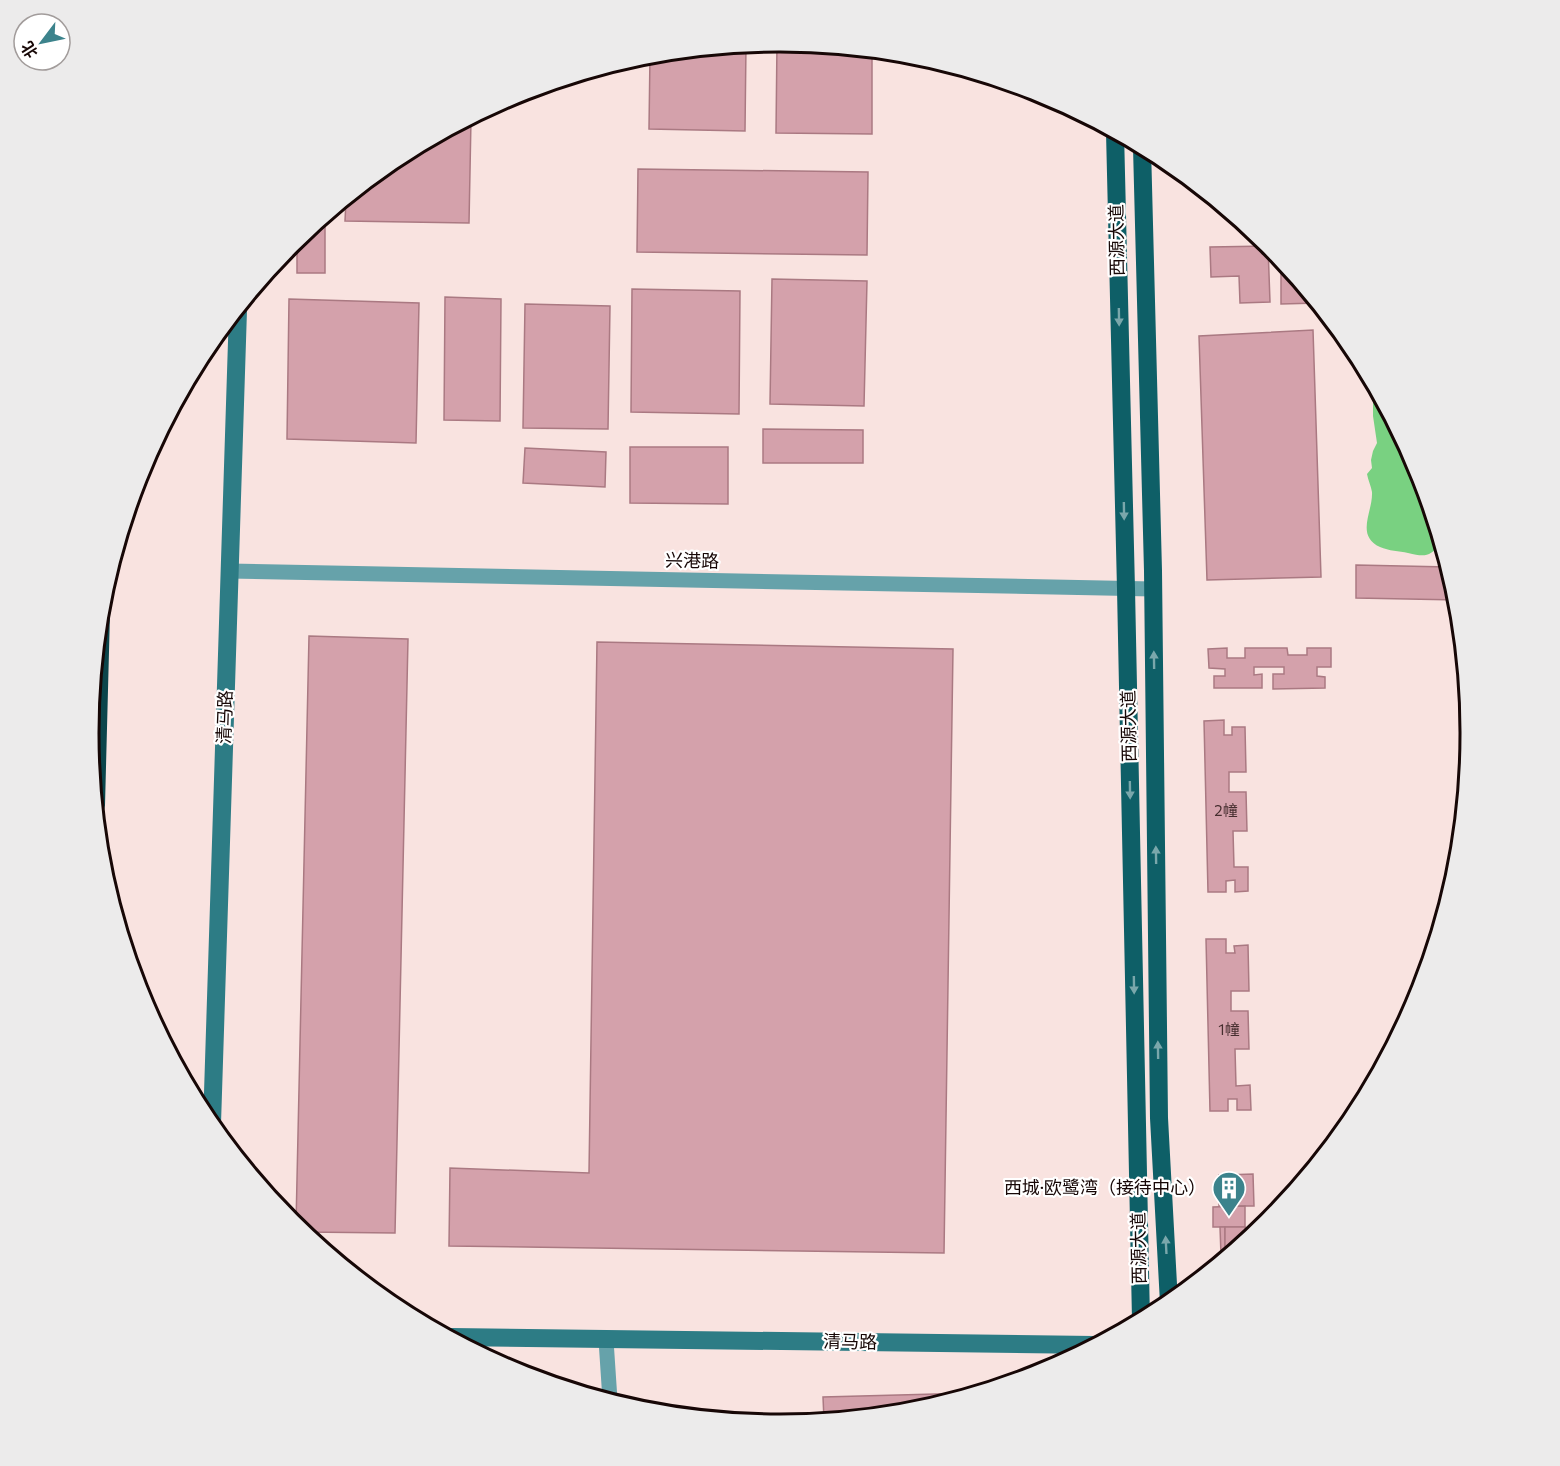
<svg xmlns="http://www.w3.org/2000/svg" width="1560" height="1466" viewBox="0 0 1560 1466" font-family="Commissioner,'Noto Sans SC',sans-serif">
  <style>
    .water { fill: #79d181 }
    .building { fill: #d4a1ab; stroke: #aa7982; stroke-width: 1.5 }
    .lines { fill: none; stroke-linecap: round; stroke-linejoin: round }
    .street { stroke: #66a2aa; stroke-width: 15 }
    .secondary { stroke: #2d7c85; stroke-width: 18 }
    .primary { stroke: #0e5f67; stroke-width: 18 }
    .highway { stroke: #0b454b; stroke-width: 18 }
    .oneway { fill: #7aa7ab }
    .labels { text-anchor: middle; stroke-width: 4.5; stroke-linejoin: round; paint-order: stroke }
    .number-label { font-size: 15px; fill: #462e2f }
    .street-label { font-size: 18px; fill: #170706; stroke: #fff }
    .poi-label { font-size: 18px; fill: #170706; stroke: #fff; text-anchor: end }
    .rim { fill: none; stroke: #170706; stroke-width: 3 }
  </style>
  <rect width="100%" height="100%" fill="#f9e3e0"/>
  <path class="water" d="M1373,384L1419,469L1441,544C1429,557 1425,557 1408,553C1399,551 1389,551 1380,547C1355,535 1373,512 1372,492C1371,486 1368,480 1367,474L1372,468L1371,460L1373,451L1377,443L1373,416Z"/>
  <g class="building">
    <path d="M777,42L872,51V134L776,133Z"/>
    <path d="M746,45L745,131L649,129L650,55Z"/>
    <path d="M471,119L469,223L345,221L346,200L396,158Z"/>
    <path d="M638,169L868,172L867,255L637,252Z"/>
    <path d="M325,216V273H297V240Z"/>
    <path d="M1268,246L1270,302L1240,303L1239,276L1211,277L1210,247Z"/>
    <path d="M1281,259L1317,303L1281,304Z"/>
    <path d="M772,279L867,281L864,406L770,404Z"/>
    <path d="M632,289L740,291L739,414L631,412Z"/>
    <path d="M445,297L501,299L500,421L444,420Z"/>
    <path d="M289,299L419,303L416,443L287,439Z"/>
    <path d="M525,304L610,306L608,429L523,428Z"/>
    <path d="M1313,330L1321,577L1207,580L1199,336Z"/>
    <path d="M763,429L863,430V463H763Z"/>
    <path d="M630,447H728V504L630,503Z"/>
    <path d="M525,448L606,452L605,487L523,483Z"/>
    <path d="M1356,565L1448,567L1458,600L1356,598Z"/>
    <path d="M309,636L408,639L395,1233L304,1232L296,1225Z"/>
    <path d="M597,642L953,649L944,1253L449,1246L450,1168L589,1173Z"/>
    <path d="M1227,648V658H1245V648H1287L1288,655H1307V648H1331V667H1317V676L1325,677V688L1273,689V674H1284V667H1254V675L1262,674V688H1214V676H1225V669L1209,668L1208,649Z"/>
    <path d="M1224,720V735H1232V727H1245L1246,772H1229V792H1246L1247,831H1233L1234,867H1248V891L1235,892V880L1226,881V892H1208L1204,721Z"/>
    <path d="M1206,939H1226V953H1235L1234,946L1248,945L1249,991H1231V1011H1248L1249,1049H1235L1236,1086L1250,1085L1251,1110H1237V1099H1228V1111H1210Z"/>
    <path d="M1253,1174L1254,1206H1226L1225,1175Z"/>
    <path d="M1219,1175H1225L1226,1206H1219Z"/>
    <path d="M1245,1206V1227H1213V1207Z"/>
    <path d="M1220,1227H1225V1255H1221Z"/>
    <path d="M1225,1227H1245L1246,1240L1221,1261V1255H1225Z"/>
    <path d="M974,1393L914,1411L824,1420L823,1397Z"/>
  </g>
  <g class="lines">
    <g class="street">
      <path d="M229,571L1153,589"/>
      <path d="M606,1340L610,1400"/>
    </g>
    <g class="secondary">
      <path d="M212,1124L238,310"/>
      <path d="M451,1337L1094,1345"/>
    </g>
    <g class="primary">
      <path d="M1115,132L1126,589L1141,1320"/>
      <path d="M1142,147L1153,571L1159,1118L1169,1303"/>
    </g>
    <path class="highway" d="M96,805L101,613"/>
  </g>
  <defs><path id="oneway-solid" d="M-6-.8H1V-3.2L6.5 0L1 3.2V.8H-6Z" transform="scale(1.5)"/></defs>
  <g class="oneway">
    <use href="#oneway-solid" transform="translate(1119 317) rotate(89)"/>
    <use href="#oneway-solid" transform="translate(1124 511) rotate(89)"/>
    <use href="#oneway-solid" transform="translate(1154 660) rotate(-91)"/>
    <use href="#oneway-solid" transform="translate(1130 790) rotate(89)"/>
    <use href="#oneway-solid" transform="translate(1156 855) rotate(-91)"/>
    <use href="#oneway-solid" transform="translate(1134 985) rotate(89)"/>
    <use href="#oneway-solid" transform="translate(1158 1050) rotate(-91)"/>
    <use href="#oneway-solid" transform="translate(1166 1245) rotate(-93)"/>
  </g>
  <defs>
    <symbol id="building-pin" viewBox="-11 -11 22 30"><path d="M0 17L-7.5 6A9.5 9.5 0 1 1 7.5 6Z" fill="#3c838c" stroke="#fff"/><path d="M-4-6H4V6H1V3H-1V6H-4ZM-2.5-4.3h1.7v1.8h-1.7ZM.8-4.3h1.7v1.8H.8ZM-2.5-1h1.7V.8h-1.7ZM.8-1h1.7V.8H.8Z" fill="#fff"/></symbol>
  </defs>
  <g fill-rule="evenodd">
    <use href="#building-pin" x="1210" y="1169" width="38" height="52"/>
  </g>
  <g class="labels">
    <g class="number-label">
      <text x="1226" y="816">2幢</text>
      <text x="1229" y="1035">1幢</text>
    </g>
    <g class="street-label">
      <text transform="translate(1117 240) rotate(-91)" y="6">西源大道</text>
      <text transform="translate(692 561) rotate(1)" y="6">兴港路</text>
      <text transform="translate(225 717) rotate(-88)" y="6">清马路</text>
      <text transform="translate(1129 726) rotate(-91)" y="6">西源大道</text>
      <text transform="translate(1139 1248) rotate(-91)" y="6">西源大道</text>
      <text transform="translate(850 1342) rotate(1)" y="6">清马路</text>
    </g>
    <g class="poi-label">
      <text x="1206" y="1194">西城·欧鹭湾（接待中心）</text>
    </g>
  </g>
  <path d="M0 0H1560V1466H0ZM779 52H780A680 680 0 0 1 1460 732V734A680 680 0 0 1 780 1414H779A680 680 0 0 1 99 734V732A680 680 0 0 1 779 52Z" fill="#ecebeb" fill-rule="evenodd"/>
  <path class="rim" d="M779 52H780A680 680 0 0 1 1460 732V734A680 680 0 0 1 780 1414H779A680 680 0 0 1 99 734V732A680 680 0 0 1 779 52Z"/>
  <g transform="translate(42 42) rotate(238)"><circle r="28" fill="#ffffff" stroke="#a29c9b" stroke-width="1.5"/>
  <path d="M0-4.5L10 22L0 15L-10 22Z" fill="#3c838c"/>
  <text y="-9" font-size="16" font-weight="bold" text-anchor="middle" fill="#170706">北</text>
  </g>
</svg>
